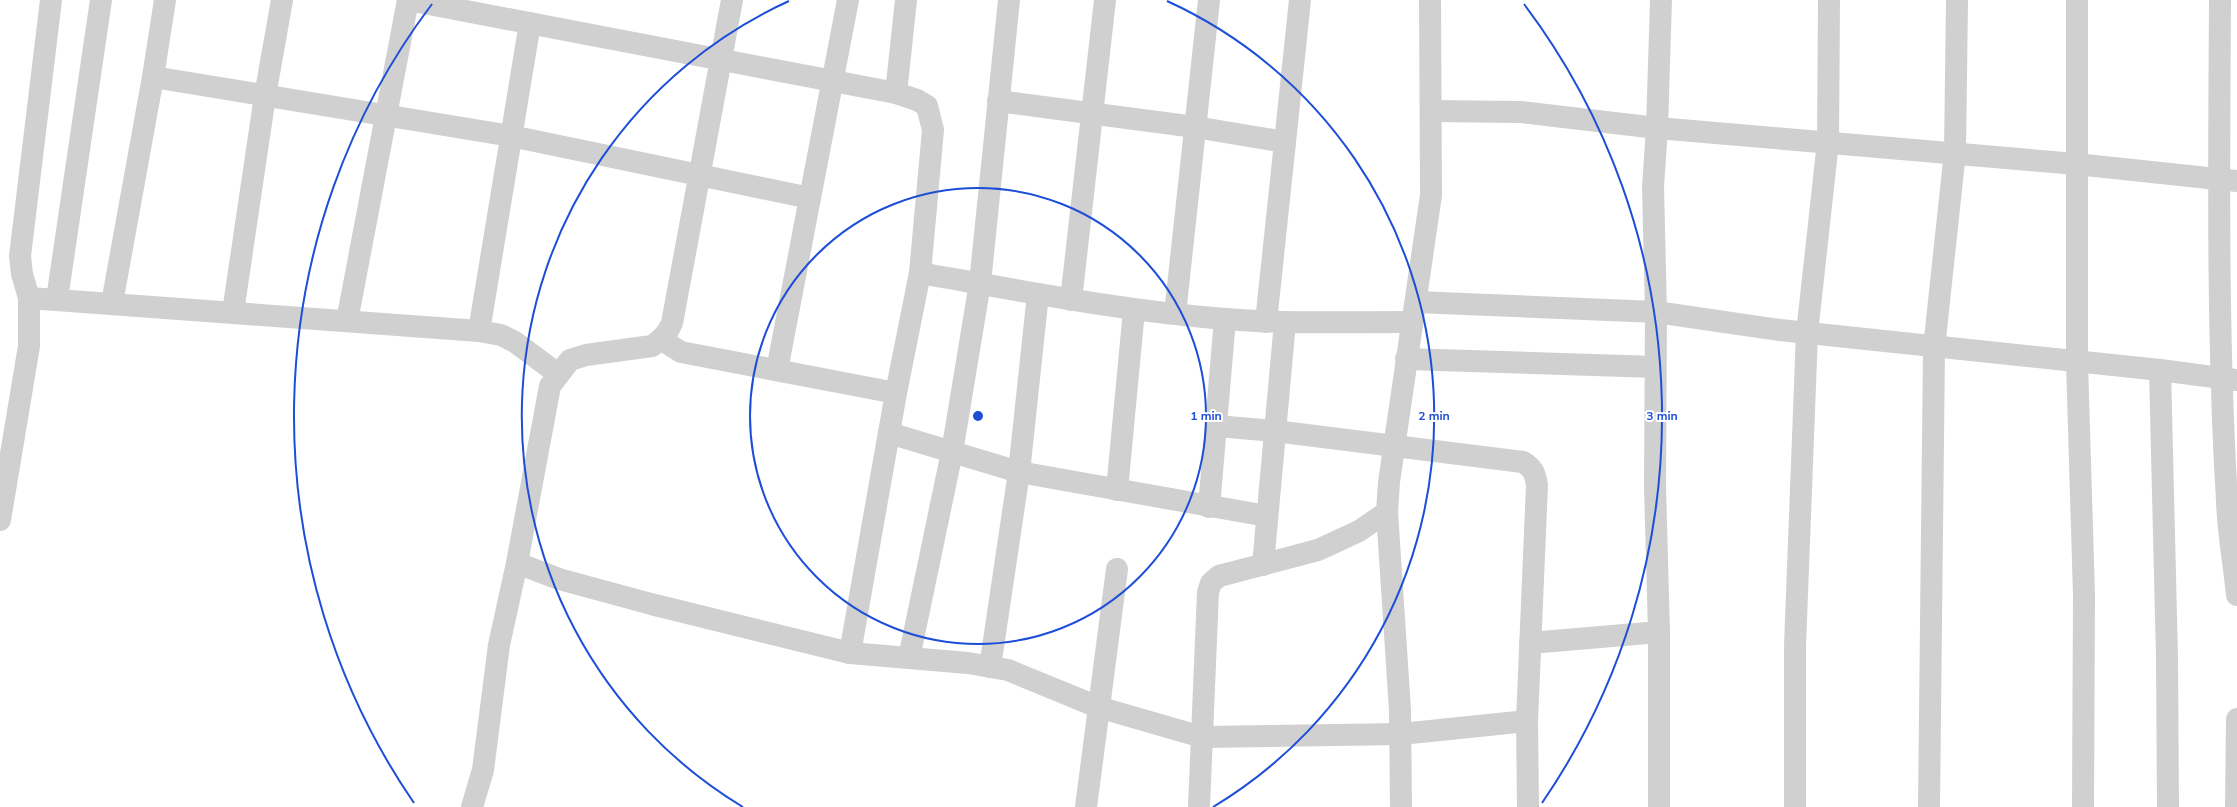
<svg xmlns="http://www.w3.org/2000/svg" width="2237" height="807" viewBox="0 0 2237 807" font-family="Mulish,sans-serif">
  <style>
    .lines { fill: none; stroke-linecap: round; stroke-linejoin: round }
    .minor { stroke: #d0d0d0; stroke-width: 22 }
    .ring { fill: none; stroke: #1d4ed8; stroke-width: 2 }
    .centre { fill: #1d4ed8; stroke: #fff; stroke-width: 2 }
    .ring-label { font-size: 12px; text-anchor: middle; font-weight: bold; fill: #1d4ed8; stroke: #fff; stroke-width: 4; stroke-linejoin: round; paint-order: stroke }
  </style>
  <rect width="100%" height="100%" fill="#fff"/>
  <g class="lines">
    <g class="minor">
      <path d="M408,0L896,93L917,100L927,106L933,130L920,273L896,393L850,653"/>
      <path d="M2077,0V362L2084,595L2083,807"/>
      <path d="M2220,0C2219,166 2217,335 2227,501C2228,532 2234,564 2237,595"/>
      <path d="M153,77L511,136L810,198"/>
      <path d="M896,93L906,0"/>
      <path d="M998,101L1195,127L1285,142"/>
      <path d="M1431,111L1521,112L1657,128L2076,164L2237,181"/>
      <path d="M920,273C1022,291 1123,311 1226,319C1287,324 1349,322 1411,322"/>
      <path d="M29,298L479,331L501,335L515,342L558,374"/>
      <path d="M57,299L101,0"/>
      <path d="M1071,300L1105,0"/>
      <path d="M1416,302L1656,312L1780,330L2160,370L2237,380"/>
      <path d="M112,303L153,77L165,0"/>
      <path d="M233,312L265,96L282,0"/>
      <path d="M1175,314L1209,0"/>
      <path d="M347,321L408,0"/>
      <path d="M1266,322L1300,0"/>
      <path d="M479,331L530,23"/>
      <path d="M662,340L681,352L896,393"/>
      <path d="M1406,359L1655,367"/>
      <path d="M777,370L848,0"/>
      <path d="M2160,370L2167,657L2168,807"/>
      <path d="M1216,426L1275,431L1523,462C1533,468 1535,473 1537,485L1527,721L1528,807"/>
      <path d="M889,433L1019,472L1267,516"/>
      <path d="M1117,490L1134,310"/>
      <path d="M1209,507L1225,319"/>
      <path d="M0,520L29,346V298L22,274L20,256L51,0"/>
      <path d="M517,563L559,579L651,604L850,653L968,663L1008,670L1098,707L1202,737L1401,734L1527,721"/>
      <path d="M1263,565L1285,322"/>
      <path d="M1530,643L1659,632"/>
      <path d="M909,658L952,452L980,283L1009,0"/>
      <path d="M990,667L1019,472L1038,294"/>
      <path d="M472,807L483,770L499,645L517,563L550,386L570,360L586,355L652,346C662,339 667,334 672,323L732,0"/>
      <path d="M1086,807L1117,569"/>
      <path d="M1199,807L1208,592L1211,583L1219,576L1318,550L1359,531L1387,512"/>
      <path d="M1401,807L1400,710L1387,512L1389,482L1431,195L1430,0"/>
      <path d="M1659,807V632L1655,487L1656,312L1653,187L1657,128L1661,0"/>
      <path d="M1795,807V646L1807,333L1828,142L1829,0"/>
      <path d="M1929,807L1934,348L1955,152L1957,0"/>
      <path d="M2236,807L2237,719"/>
    </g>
  </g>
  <g class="ring">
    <circle cx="978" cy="416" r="228"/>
    <path d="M743 807A456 456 0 0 1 789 1M1167 1A456 456 0 0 1 1213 807"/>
    <path d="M414 803A684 684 0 0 1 432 4M1524 4A684 684 0 0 1 1542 803"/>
  </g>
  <circle cx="978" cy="416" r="6" class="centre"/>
  <g class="ring-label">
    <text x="1206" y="420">1 min</text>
    <text x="1434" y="420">2 min</text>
    <text x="1662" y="420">3 min</text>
  </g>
</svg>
